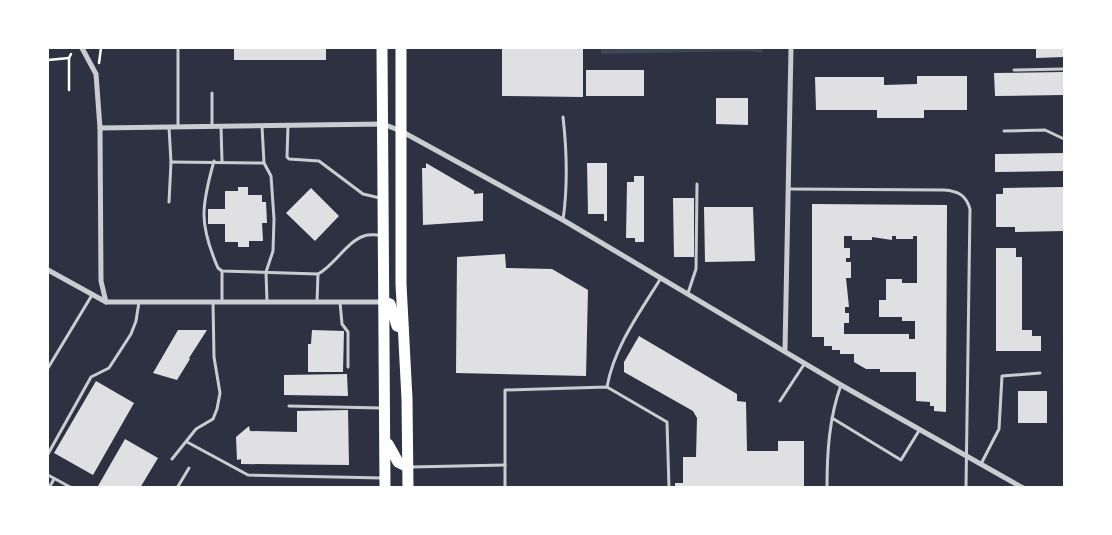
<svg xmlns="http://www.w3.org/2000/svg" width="1112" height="535" viewBox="0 0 1112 535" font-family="'Asap Condensed',sans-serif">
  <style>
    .green { fill: #3c4559 }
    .building { fill: #e0e0e3; fill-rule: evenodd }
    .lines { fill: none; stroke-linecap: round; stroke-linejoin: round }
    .path { stroke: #fff; stroke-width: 2.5 }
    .service { stroke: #caccd0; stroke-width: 3 }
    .minor { stroke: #caccd0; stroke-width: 5 }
    .primary { stroke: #fff; stroke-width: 11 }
  </style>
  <rect width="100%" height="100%" fill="#2d3142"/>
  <path class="green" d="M601,48H762V53L749,51L601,54Z"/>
  <g class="building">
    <rect x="234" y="48" width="92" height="12"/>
    <path d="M502,48H583V97L502,96Z"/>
    <path d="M1036,48H1064V57L1036,58Z"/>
    <rect x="586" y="70" width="58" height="26"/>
    <path d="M1064,72V95L995,96L994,73Z"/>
    <path d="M917,76H967V110H924V118H877V110H816L815,77H884V85L917,84Z"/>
    <path d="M716,98H748V125L716,124Z"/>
    <path d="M1064,153V171L995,172V154Z"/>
    <path d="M426,163L474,191V194L483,193V221L423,225L422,168H426Z"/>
    <path d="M587,163H607V221H604V214H588Z"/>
    <path d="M634,176H644V242H635V238H626L627,182H634Z"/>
    <path d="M238,187H248V195H262V202H266L267,223H262L263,241H249V247H238V242H225V224H208V209H225V191H238Z"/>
    <path d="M1064,187V231L1015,232V227H996V194H1003V188Z"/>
    <path d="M311,188L339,216L315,241L286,213Z"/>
    <path d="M673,198H694V257H674Z"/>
    <path d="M812,204L947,205L946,412L934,411V406H930V402L916,401V372H880V369H866L854,362V354H840V350H832V346H824V337H812ZM844,236H852V240H872V237L892,240V236H896V239H913V236H917V283H902V279H886V300H879V317H902V321H915V339H909V334H844V323H849V313H845V307H849L846,278H851V262H846V258H850V248H844Z"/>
    <path d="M704,207H753L755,261L705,262Z"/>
    <path d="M996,248H1016V257H1022V330H1032V336H1041V351H996Z"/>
    <path d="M505,254L506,268L552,269L588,290L586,376L456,373L457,257Z"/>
    <path d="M178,330H207L189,358L190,359L177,380L153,373Z"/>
    <path d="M312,330L344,331L343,372H308V344H311Z"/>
    <path d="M639,336L737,394V401L746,402L747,451H778V441H804V488H675V483H683V457H696L697,418L693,411L624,372V362Z"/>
    <path d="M347,374L348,396L284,395V375Z"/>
    <path d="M96,381L134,403L93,475L54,453Z"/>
    <rect x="1018" y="391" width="29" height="32"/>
    <path d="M348,410L349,465L241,464V459L237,460L236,437L249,426L250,431L297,432V411Z"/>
    <path d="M125,439L158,458L140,488H101L98,486Z"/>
  </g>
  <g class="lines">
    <g class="path">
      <path d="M48,60L69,58"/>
      <path d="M99,63L101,48"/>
      <path d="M69,90V58L71,54"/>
    </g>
    <g class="service">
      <path d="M1014,70L1064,69"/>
      <path d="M212,93V127"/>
      <path d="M262,126L264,163L271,176L274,219L273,251L266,272L267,302"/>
      <path d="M288,126L287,157L289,159L319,161L363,194L380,198"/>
      <path d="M169,127L171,162L169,202"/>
      <path d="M178,127V48"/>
      <path d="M221,127L222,161"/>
      <path d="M1004,131L1045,130L1064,139"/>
      <path d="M214,161C201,207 199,224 218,268L222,271L318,274C335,265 346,242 364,236C369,234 376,235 381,235"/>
      <path d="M171,162L264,163"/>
      <path d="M789,189L944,190C958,191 966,195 970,209L966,488"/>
      <path d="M563,220C568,185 567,152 563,117"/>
      <path d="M688,293L696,269L697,184"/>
      <path d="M222,302V271"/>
      <path d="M317,302L318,274"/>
      <path d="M340,302L342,324L348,332V367"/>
      <path d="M48,368L92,295"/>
      <path d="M607,387C614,347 640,312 661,278"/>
      <path d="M780,401L805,363"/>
      <path d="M289,406L381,408"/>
      <path d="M832,418L901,460L920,429"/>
      <path d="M187,442L248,475L382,478"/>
      <path d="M48,454L91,377L109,368L131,334L136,321L139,302"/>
      <path d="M172,459L196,429L213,419L217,409L220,393L214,357L213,303"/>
      <path d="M981,464L999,429L1002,376L1040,373"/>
      <path d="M411,467L505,465"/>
      <path d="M48,475L70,487"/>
      <path d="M49,488L54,479"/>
      <path d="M177,488L189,468"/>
      <path d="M505,488V390L607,387L667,422L669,488"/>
      <path d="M827,488C827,453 829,418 841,385"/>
    </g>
    <g class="minor">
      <path d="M82,48L96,74L100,128L101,281L106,302"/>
      <path d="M100,128L383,124L401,131L563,220L841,385L1023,488"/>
      <path d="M48,270L106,302H383"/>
      <path d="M785,350L791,48"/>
    </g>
    <g class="primary">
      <path d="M382,48L385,488"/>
      <path d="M401,48V284L407,399L408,488"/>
      <path d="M384,302L390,304L397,326L403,328"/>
      <path d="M388,444L398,462L408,467"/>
    </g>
  </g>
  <rect width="1112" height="535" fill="none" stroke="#ffffff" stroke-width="98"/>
</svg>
